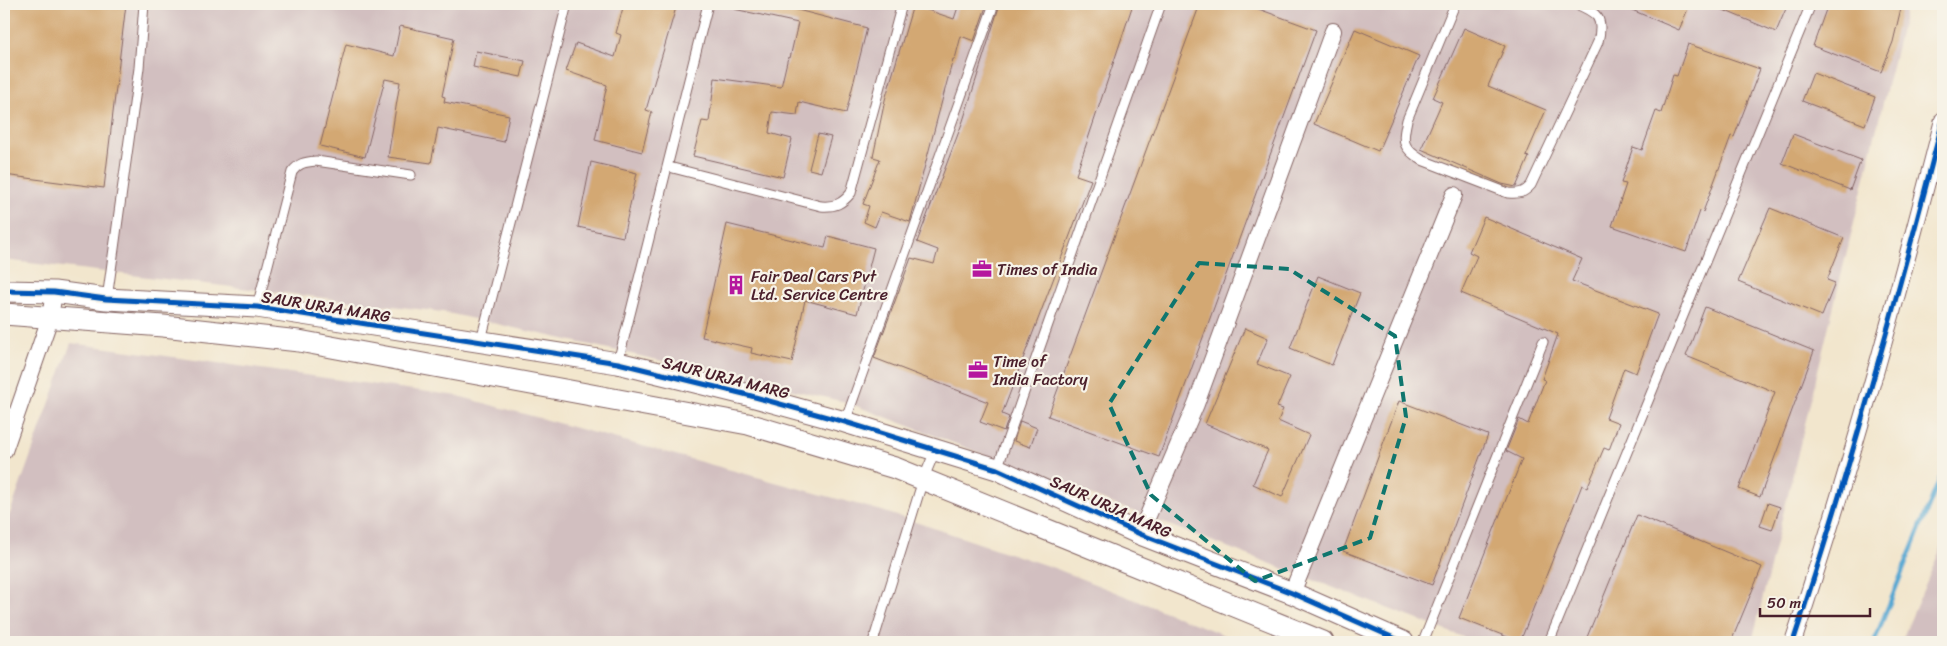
<svg xmlns="http://www.w3.org/2000/svg" width="1947" height="646" viewBox="0 0 1947 646" font-family="Sriracha,sans-serif">
  <style>
    .industrial { fill: #d2bfc0 }
    .lines { fill: none; stroke-linecap: round; stroke-linejoin: round }
    .stream { stroke: #57a7d2; stroke-width: 4.5 }
    .building { fill: #d3a873 }
    .service-casing { stroke: #856564; stroke-width: 11 }
    .minor-casing { stroke: #856564; stroke-width: 18 }
    .tertiary-casing { stroke: #856564; stroke-width: 23 }
    .service { stroke: #fff; stroke-width: 9 }
    .minor { stroke: #fff; stroke-width: 16 }
    .tertiary { stroke: #fff; stroke-width: 21 }
    .cycleway-casing { stroke: #f7f3e8; stroke-width: 8 }
    .cycleway { stroke: #0057b8; stroke-width: 5 }
    .marked { fill: none; stroke: #0f766e; stroke-width: 4; stroke-dasharray: 10 6; stroke-linejoin: round }
    .labels { text-anchor: middle; stroke-width: 4.5; stroke-linejoin: round; paint-order: stroke }
    .poi-label { font-size: 16px; fill: #4a1f2b; stroke: #f7f3e8; text-anchor: start }
    .street-label { font-size: 16px; fill: #4a1f2b; stroke: #f7f3e8 }
  </style>
  <rect width="100%" height="100%" fill="#f7f3e8"/>
  <filter id="ink" filterUnits="userSpaceOnUse"><feTurbulence type="fractalNoise" baseFrequency=".02" numOctaves="2"/><feDisplacementMap in="SourceGraphic" scale="10" xChannelSelector="R" yChannelSelector="G"/><feConvolveMatrix kernelMatrix="1 2 1 2 8 2 1 2 1" color-interpolation-filters="sRGB"/></filter>
  <filter id="wash" filterUnits="userSpaceOnUse"><feTurbulence type="fractalNoise" baseFrequency=".0096" numOctaves="4" result="noise"/><feDisplacementMap in="SourceGraphic" scale="20" xChannelSelector="R" yChannelSelector="G"/><feGaussianBlur stdDeviation="1.12" result="paint"/><feColorMatrix in="noise" values="0 0 0 0 0 0 0 0 0 0 0 0 0 0 0 0 0 1.4 0 .05"/><feComposite in="paint" operator="in"/></filter>
  <g filter="url(#wash)">
    <rect width="100%" height="100%" fill="#f2e6cd"/>
    <g class="industrial">
      <path d="M4,4H1907L1752,642H1476L846,402L443,312L4,260Z"/>
      <path d="M71,343L458,396L882,511L1054,568L1242,642H4V530Z"/>
      <path d="M1943,543V642H1901Z"/>
    </g>
    <g class="lines">
      <path class="stream" d="M1874,642L1943,471"/>
    </g>
    <g id="blocks">
      <g class="building">
        <path d="M4,4H126L104,188L4,175Z"/>
        <path d="M624,4H677L646,110L652,112L642,152L595,140L607,85L566,71L576,43L615,57L621,35L616,33Z"/>
        <path d="M734,4H791L790,8L867,28L846,113L799,102L797,115L772,112L769,133L792,139L783,177L693,156L702,121L709,122L715,78L781,87L788,57L790,58L798,23L734,9Z"/>
        <path d="M959,4H987L974,41L961,36L955,59H953L910,222L881,212L875,227L864,222L869,206L863,204L880,159L873,157L885,100L913,5L954,19Z"/>
        <path d="M1000,4H1133L1076,175L1091,180L1002,414L1009,417L1004,431L980,422L988,402L874,358L911,258L934,264L938,250L917,242L963,121Z"/>
        <path d="M1200,4H1245L1316,30L1159,457L1048,416Z"/>
        <path d="M1618,4H1690L1679,30Z"/>
        <path d="M1709,4H1788L1776,32Z"/>
        <path d="M1828,4H1887L1901,8L1893,42L1881,72L1813,46Z"/>
        <path d="M400,26L454,38L442,96L445,97L444,102L509,115L504,142L438,128L431,163L388,157L400,82L385,79L365,157L320,146L346,44L394,56Z"/>
        <path d="M1464,28L1505,46L1488,86L1546,110L1526,156L1529,157L1516,187L1502,184L1421,149L1442,102L1433,98Z"/>
        <path d="M1355,29L1419,56L1378,151L1314,124Z"/>
        <path d="M1688,44L1760,69L1734,137L1731,136L1703,212L1700,211L1686,252L1612,226L1626,184L1621,183L1633,147L1642,150L1656,111L1661,113L1673,75L1677,76Z"/>
        <path d="M476,51L525,61L521,77L473,67Z"/>
        <path d="M1813,73L1875,97L1865,125L1802,101Z"/>
        <path d="M818,134L831,137L821,172L809,169Z"/>
        <path d="M1793,134L1861,160L1850,190L1782,163Z"/>
        <path d="M591,162L637,173L623,237L578,227Z"/>
        <path d="M1770,208L1844,238L1827,280L1835,283L1822,316L1738,282Z"/>
        <path d="M1484,217L1582,259L1572,281L1658,314L1636,373L1624,368L1606,418L1619,423L1609,450L1604,448L1587,488L1582,485L1520,642L1459,618L1522,459L1506,451L1519,419L1528,424L1545,380L1542,379L1558,334L1461,293L1477,256L1469,252Z"/>
        <path d="M727,224L825,248L828,236L874,248L857,314L805,300L792,362L751,353L752,348L702,337Z"/>
        <path d="M1318,276L1360,293L1332,365L1290,348Z"/>
        <path d="M1705,307L1814,351L1760,497L1739,489L1775,392L1686,356Z"/>
        <path d="M1245,328L1268,338L1257,364L1290,377L1277,407L1283,409L1278,421L1309,435L1282,497L1253,484L1268,450L1205,424Z"/>
        <path d="M1399,401L1488,435L1432,585L1343,551Z"/>
        <path d="M1020,421L1037,428L1030,447L1014,441Z"/>
        <path d="M1768,503L1780,507L1772,530L1760,526Z"/>
        <path d="M1637,515L1762,567L1731,642H1585Z"/>
      </g>
    </g>
  </g>
  <g filter="url(#ink)">
    <use href="#blocks" fill-opacity="0" stroke="#856564" stroke-width="1"/>
    <g class="lines">
      <defs>
        <g id="service">
          <path d="M1455,4L1407,120C1402,142 1402,148 1422,160L1508,193C1519,194 1524,193 1531,185L1598,42C1604,18 1598,13 1576,4"/>
          <path d="M669,167L821,206C835,207 842,204 851,193L902,4"/>
          <path d="M107,299L139,68L144,4"/>
          <path d="M257,307L292,172C299,163 304,162 316,161L411,175"/>
          <path d="M481,340L567,4"/>
          <path d="M618,362L708,4"/>
          <path d="M845,422L994,4"/>
          <path d="M997,469L1161,4"/>
          <path d="M873,642L923,480L935,451"/>
          <path d="M1423,642L1543,342"/>
          <path d="M1549,642L1811,4"/>
        </g>
        <g id="minor">
          <path d="M4,451L50,318L54,292"/>
          <path d="M1140,534L1196,404L1333,31"/>
          <path d="M1292,593L1454,195"/>
          <path d="M1793,642C1850,470 1898,296 1943,120"/>
        </g>
        <g id="tertiary">
          <path d="M4,291L54,292L106,299L257,307L618,363L744,394L845,422L997,469L1140,534L1292,593L1403,642"/>
          <path d="M4,314L163,326L299,341L748,424L895,468L1323,642"/>
        </g>
      </defs>
      <use href="#service" class="service-casing"/>
      <use href="#minor" class="minor-casing"/>
      <use href="#tertiary" class="tertiary-casing"/>
      <use href="#service" class="service"/>
      <use href="#minor" class="minor"/>
      <use href="#tertiary" class="tertiary"/>
      <defs>
        <g id="cycleway">
          <path d="M4,291L54,292L106,299L257,307L618,363L744,394L845,422L997,469L1140,534L1292,593L1403,642"/>
          <path d="M1793,642C1850,470 1898,296 1943,120"/>
        </g>
      </defs>
      <use href="#cycleway" class="cycleway-casing"/>
      <use href="#cycleway" class="cycleway"/>
    </g>
  </g>
  <path class="marked" d="M1199,263L1289,269L1395,336L1406,417L1370,538L1255,581L1151,495L1109,404Z"/>
  <defs>
    <symbol id="office-bare" viewBox="-9 -9 18 18"><path d="M-6-3h4V-5.5h4V-3h4V5H-6ZM-1-4.5V-3h2v-1.5ZM-6 0V1H6V0Z" fill="#b5179e" stroke="#f7f3e8" stroke-width="2.5" paint-order="stroke"/></symbol>
    <symbol id="building-bare" viewBox="-9 -9 18 18"><path d="M-4-6H4V6H1V3H-1V6H-4ZM-2.5-4.3h1.7v1.8h-1.7ZM.8-4.3h1.7v1.8H.8ZM-2.5-1h1.7V.8h-1.7ZM.8-1h1.7V.8H.8Z" fill="#b5179e" stroke="#f7f3e8" stroke-width="2.5" paint-order="stroke"/></symbol>
  </defs>
  <g fill-rule="evenodd">
    <use href="#office-bare" x="968" y="255" width="28" height="28"/>
    <use href="#building-bare" x="722" y="271" width="28" height="28"/>
    <use href="#office-bare" x="964" y="356" width="28" height="28"/>
  </g>
  <g class="labels">
    <g class="poi-label">
      <text x="997" y="275">Times of India</text>
      <text x="751" y="282">Fair Deal Cars Pvt<tspan x="751" dy="18">Ltd. Service Centre</tspan></text>
      <text x="993" y="367">Time of<tspan x="993" dy="18">India Factory</tspan></text>
    </g>
    <g class="street-label">
      <text transform="translate(326 306) rotate(9)" y="6">SAUR URJA MARG</text>
      <text transform="translate(726 377) rotate(14)" y="6">SAUR URJA MARG</text>
      <text transform="translate(1111 506) rotate(24)" y="6">SAUR URJA MARG</text>
    </g>
  </g>
  <rect width="1947" height="646" fill="none" stroke="#f7f3e8" stroke-width="20"/>
  <path d="M1760 608v8h110v-8" fill="none" stroke="#4a1f2b" stroke-width="2.5"/>
  <text x="1767" y="608" font-size="15" fill="#4a1f2b" stroke="#f7f3e8" stroke-width="4" paint-order="stroke">50 m</text>
</svg>
